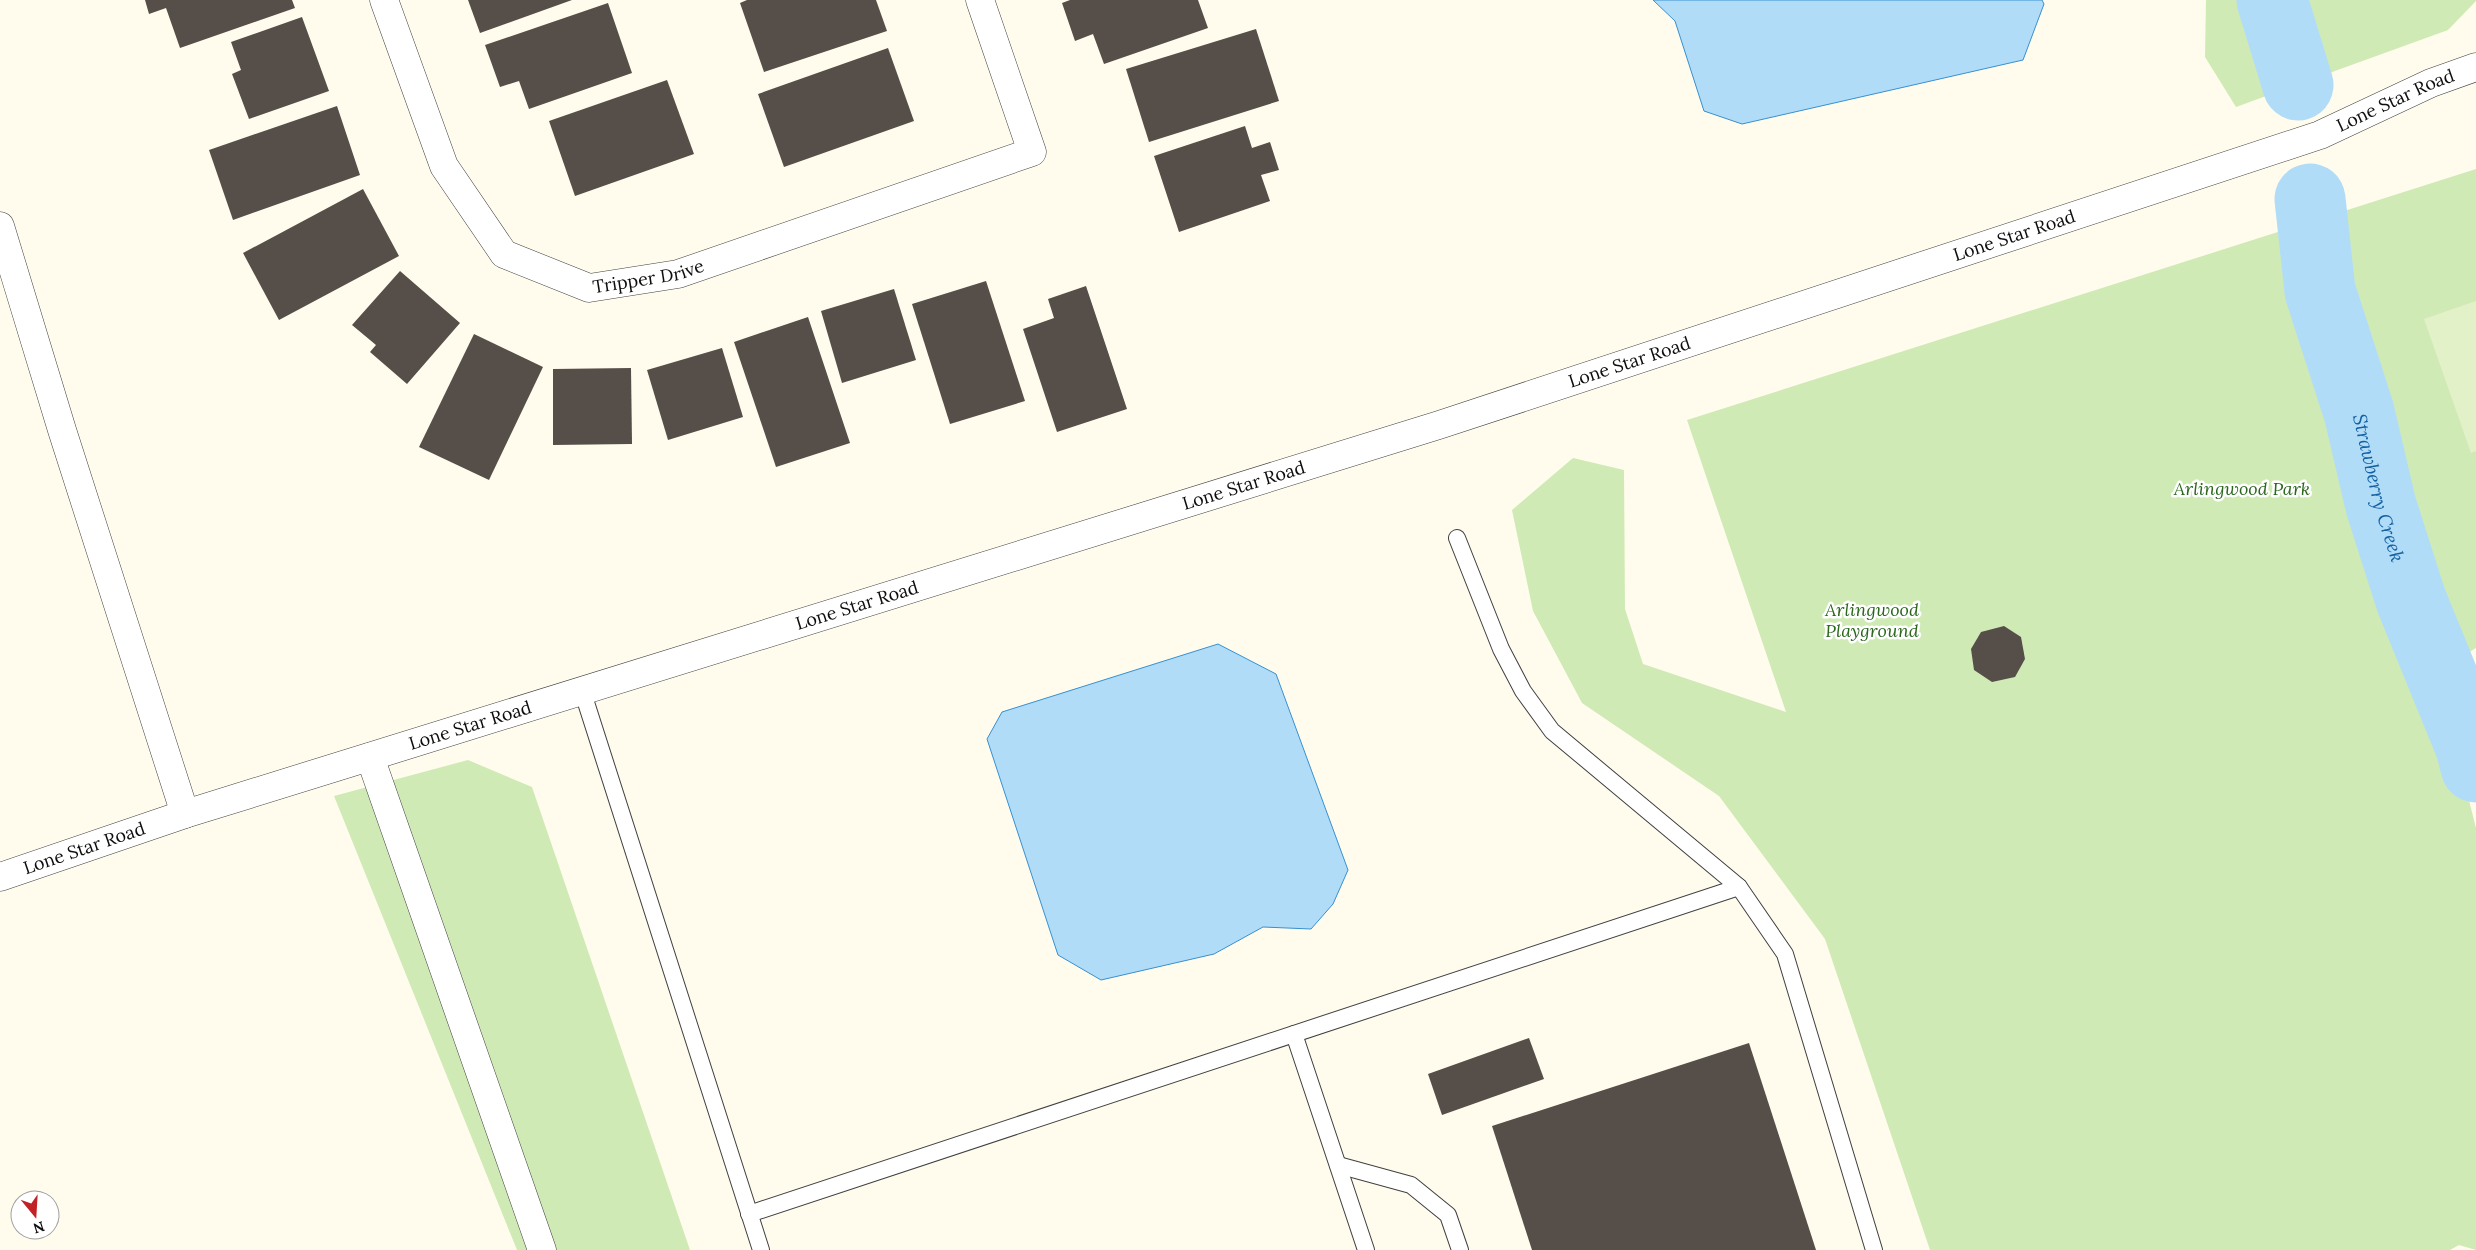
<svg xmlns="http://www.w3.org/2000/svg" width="2476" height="1250" viewBox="0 0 2476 1250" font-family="Lora,serif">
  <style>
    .green { fill: #d0eab6 }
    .pitch { fill: #e2f1c8 }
    .water { fill: #b1dcf8; stroke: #3690d0 }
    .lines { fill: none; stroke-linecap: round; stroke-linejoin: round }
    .river { stroke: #b1dcf8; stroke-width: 71 }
    .building { fill: #564e49 }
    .service-casing { stroke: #404040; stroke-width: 18 }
    .minor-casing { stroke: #404040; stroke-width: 29 }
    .tertiary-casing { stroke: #404040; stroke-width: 29 }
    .service { stroke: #fff; stroke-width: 16 }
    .minor { stroke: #fff; stroke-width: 28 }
    .tertiary { stroke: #fff; stroke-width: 28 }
    .labels { text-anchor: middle; stroke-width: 5; stroke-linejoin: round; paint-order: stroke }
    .street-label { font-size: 18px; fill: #0d0d0d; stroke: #fff }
    .park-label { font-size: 18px; font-style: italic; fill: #2a661c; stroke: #fff }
    .water-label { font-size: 19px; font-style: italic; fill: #1361a2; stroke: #fff }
  </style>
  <rect width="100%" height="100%" fill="#fffced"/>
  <g class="green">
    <path d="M2206,0H2476V1L2448,30L2236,107L2205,57Z"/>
    <path d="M2476,169V648L2426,678L2456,749L2476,828V1250L2459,1245L2450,1250H1930L1825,939L1719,796L1582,703L1533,611L1512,510L1573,458L1624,470L1625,609L1643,664L1786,712L1687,420Z"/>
    <path d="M468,760L532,787L690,1250H517L334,796Z"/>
  </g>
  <path class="pitch" d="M2476,301V451L2471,453L2424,319Z"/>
  <g class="water">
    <path d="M1653,0H2042L2044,4L2023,60L1742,124L1704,111L1675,21Z"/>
    <path d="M1218,644L1276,674L1348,870L1333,904L1311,929L1263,927L1214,954L1101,980L1058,955L987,739L1002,712Z"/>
  </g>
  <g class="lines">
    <g class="river">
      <path d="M2272,0L2298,85"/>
      <path id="s1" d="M2310,199L2320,291L2359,412L2381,506L2411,600L2471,747L2476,767"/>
    </g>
  </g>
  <g class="building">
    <path d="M145,0H292L295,8L180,48L166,8L149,14Z"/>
    <path d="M468,0H572L480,33Z"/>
    <path d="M747,0H876L887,31L764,72L740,3Z"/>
    <path d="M1070,0H1198L1208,28L1104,64L1093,34L1075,41L1062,3Z"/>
    <path d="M608,3L632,73L529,109L519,81L500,87L485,45Z"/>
    <path d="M302,17L329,91L249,119L232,74L241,70L231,42Z"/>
    <path d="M1256,29L1279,101L1149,142L1126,69Z"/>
    <path d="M888,48L914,121L784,167L758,94Z"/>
    <path d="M667,80L694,154L575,196L549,121Z"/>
    <path d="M337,106L360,175L233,220L209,150Z"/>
    <path d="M1245,126L1252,148L1270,142L1279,170L1261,175L1270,201L1179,232L1154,156Z"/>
    <path d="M363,189L399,256L279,320L243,253Z"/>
    <path d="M400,271L460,323L407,384L370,352L376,345L352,325Z"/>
    <path d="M986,281L1025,401L950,424L912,304Z"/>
    <path d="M1086,286L1127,409L1057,432L1023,329L1054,318L1048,299Z"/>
    <path d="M894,289L916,360L842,383L821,311Z"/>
    <path d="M808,317L850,443L776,467L734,342Z"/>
    <path d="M474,334L543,367L489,480L419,447Z"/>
    <path d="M722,348L743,417L668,440L647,370Z"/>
    <path d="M631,368L632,444L553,445V369Z"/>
    <path d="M2004,626L2021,637L2025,659L2015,677L1992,682L1974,670L1971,649L1981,632Z"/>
    <path d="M1529,1038L1544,1079L1442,1115L1428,1074Z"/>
    <path d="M1749,1043L1816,1250H1532L1492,1126Z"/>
  </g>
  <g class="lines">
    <defs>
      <g id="service">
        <path d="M1457,538L1501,649L1523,691L1552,731L1739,887L1785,954L1874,1250"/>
        <path d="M582,690L761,1250"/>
        <path d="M1294,1034L1366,1250"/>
        <path d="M1338,1165L1411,1185L1448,1215L1460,1250"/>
        <path d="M749,1214L1739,887"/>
      </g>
      <g id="minor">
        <path id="s2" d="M384,0L444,166L504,254L589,288L678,274L1032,152L980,0"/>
        <path d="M0,226L62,430L185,814"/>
        <path d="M370,757L542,1250"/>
      </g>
      <g id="tertiary">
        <path id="s3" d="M0,877L185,814L1439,425L2320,135L2431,83L2476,67"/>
      </g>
    </defs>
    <use href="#service" class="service-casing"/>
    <use href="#minor" class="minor-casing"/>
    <use href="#tertiary" class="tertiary-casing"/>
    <use href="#service" class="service"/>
    <use href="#minor" class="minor"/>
    <use href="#tertiary" class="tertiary"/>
  </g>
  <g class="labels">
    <g class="street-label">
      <text dy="6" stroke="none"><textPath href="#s3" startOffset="2519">Lone Star Road</textPath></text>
      <text dy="6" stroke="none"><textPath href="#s3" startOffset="2114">Lone Star Road</textPath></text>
      <text dy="6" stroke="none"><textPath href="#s2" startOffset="435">Tripper Drive</textPath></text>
      <text dy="6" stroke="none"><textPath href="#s3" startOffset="1709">Lone Star Road</textPath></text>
      <text dy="6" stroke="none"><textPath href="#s3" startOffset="1304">Lone Star Road</textPath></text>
      <text dy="6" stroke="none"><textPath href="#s3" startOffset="899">Lone Star Road</textPath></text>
      <text dy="6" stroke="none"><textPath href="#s3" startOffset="494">Lone Star Road</textPath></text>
      <text dy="6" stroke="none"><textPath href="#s3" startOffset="89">Lone Star Road</textPath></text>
    </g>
    <g class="park-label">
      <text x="2242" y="495">Arlingwood Park</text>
      <text x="1872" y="616">Arlingwood<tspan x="1872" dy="21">Playground</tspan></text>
    </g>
    <g class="water-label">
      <text dy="7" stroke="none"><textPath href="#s1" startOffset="298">Strawberry Creek</textPath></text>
    </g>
  </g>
  <g transform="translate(35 1215) rotate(162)"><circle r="24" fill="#ffffff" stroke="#9e9e9e"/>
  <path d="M0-4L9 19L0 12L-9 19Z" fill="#c12226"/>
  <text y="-8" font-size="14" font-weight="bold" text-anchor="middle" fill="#0d0d0d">N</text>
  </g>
</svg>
